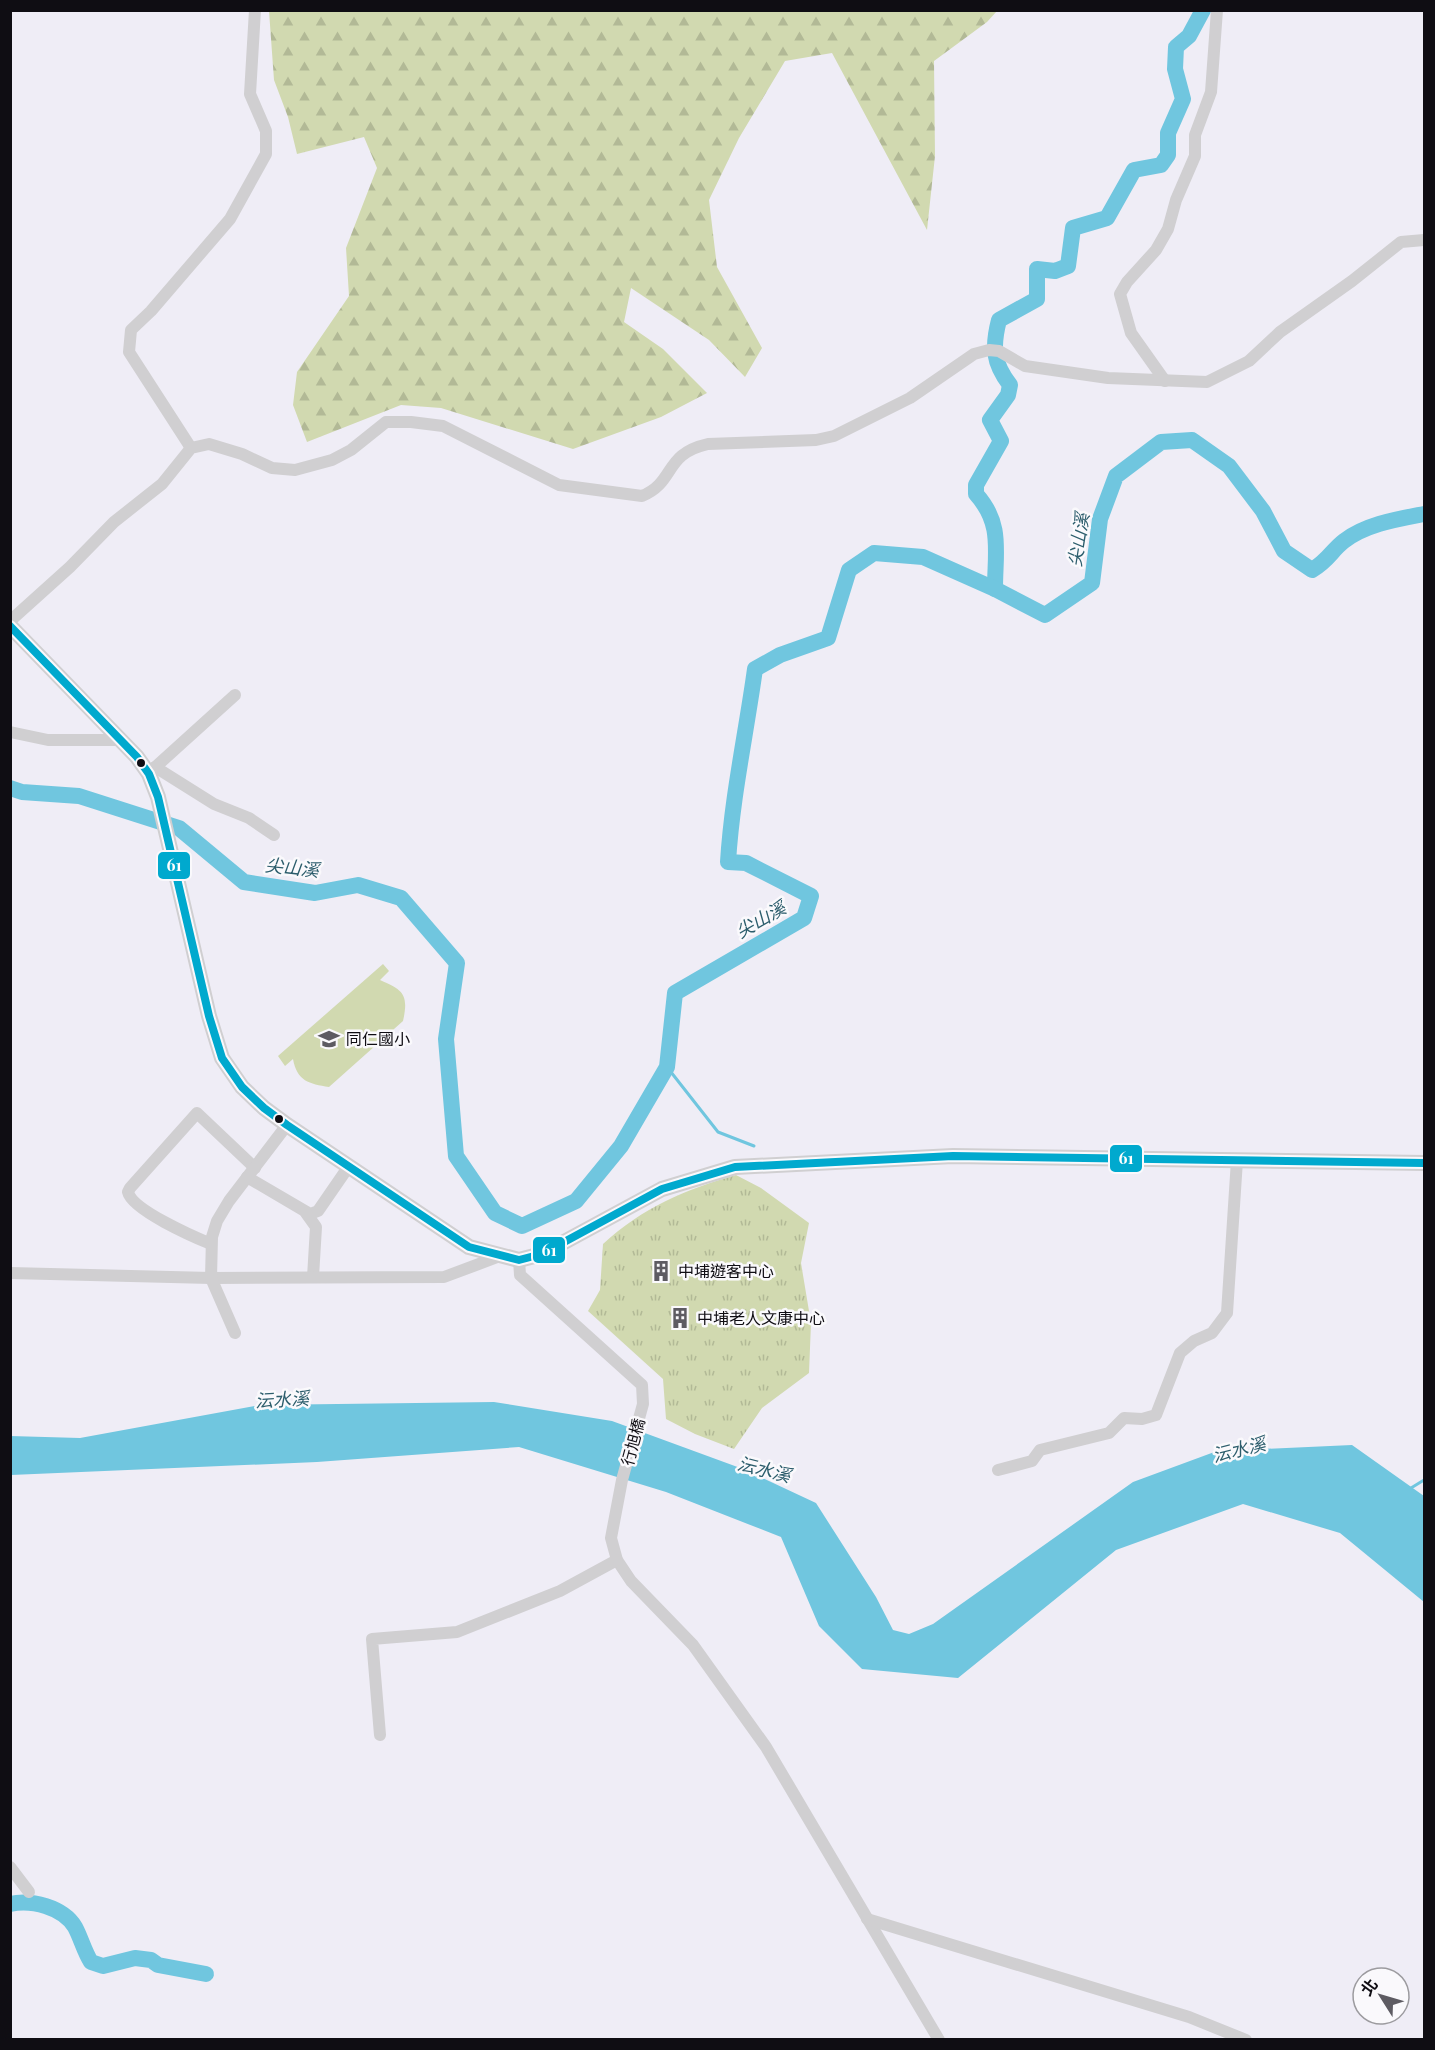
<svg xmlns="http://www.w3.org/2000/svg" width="1435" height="2050" viewBox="0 0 1435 2050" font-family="'Playfair Display','Noto Sans TC',serif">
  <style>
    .grass { fill: url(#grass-tufts) }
    .forest { fill: url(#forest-firs) }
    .garden { fill: #d1d9b0 }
    .water { fill: #70c6df }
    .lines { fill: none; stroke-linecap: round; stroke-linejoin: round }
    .stream { stroke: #70c6df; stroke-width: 3 }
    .river { stroke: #70c6df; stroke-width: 16 }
    .minor { stroke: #d0cfd1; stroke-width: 12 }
    .major { stroke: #d0cfd1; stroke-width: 16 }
    .bus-1-casing { stroke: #faf9fc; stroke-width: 12 }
    .bus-1 { stroke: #00a9ce; stroke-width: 8 }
    .bus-dot { fill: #0f0d13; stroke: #faf9fc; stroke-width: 2 }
    .labels { text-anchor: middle; stroke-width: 5; stroke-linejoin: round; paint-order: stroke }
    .poi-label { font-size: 16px; fill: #0f0d13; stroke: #faf9fc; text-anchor: start }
    .street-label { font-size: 16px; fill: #0f0d13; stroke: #faf9fc }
    .water-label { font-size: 18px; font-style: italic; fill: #2c5d6c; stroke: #faf9fc }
    .line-badge { stroke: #faf9fc; stroke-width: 2 }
    .badge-label { font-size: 16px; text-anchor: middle; font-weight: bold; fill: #fff }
  </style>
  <defs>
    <pattern id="grass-tufts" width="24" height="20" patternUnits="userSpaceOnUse" patternTransform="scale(1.5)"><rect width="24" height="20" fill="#d1d9b0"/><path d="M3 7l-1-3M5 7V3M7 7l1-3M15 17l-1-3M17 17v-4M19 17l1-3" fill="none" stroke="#b2b996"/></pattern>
    <pattern id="forest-firs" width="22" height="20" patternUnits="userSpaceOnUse" patternTransform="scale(1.5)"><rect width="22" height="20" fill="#d1d9b0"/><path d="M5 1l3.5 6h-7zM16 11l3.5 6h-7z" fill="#b2b996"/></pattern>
  </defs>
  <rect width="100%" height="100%" fill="#efedf6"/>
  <path class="grass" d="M736,1175L761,1188L809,1223L801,1263L811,1323L809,1373L762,1408L734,1449L695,1434L666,1419L663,1379L588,1311L600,1290L603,1244C642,1208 686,1189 736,1175Z"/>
  <path class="forest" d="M269,11V10L997,11L987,22L934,61L935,156L927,230L832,53L785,61L739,138L709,200L717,267L762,348L745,377L709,340L631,288L624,322L663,349L707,393L661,417L573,449L441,408L401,405L307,442L293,405L297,372L349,296L346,248L377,168L364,137L297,154L288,117L274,80Z"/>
  <path class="garden" d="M383,964L389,971L380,980C403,990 409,994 403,1021L329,1087C309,1084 297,1081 293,1059L285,1066L278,1056Z"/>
  <path class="water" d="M494,1402L612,1421L743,1469L816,1503L876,1597L893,1630L909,1634L933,1624L1133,1482L1217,1451L1352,1445L1424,1496V1602L1340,1533L1243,1504L1116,1550L958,1678L862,1669L819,1626L781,1537L666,1492L519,1447L317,1462L11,1475L10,1436L80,1438L260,1405Z"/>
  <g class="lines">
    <g class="stream">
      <path d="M667,1067L718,1132L754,1146"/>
      <path d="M1411,1488L1424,1480"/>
    </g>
    <g class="river">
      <path d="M995,589C995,551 1003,524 976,494V485L1001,441L990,420L1008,395L1010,385C993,363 992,347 999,320L1037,299V269L1055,271L1068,266L1073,228L1107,218L1134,170L1161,165L1168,155V133L1183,99L1175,69L1176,47L1189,36L1203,10"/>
      <path d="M10,788L22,792L79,796L179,828L244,882L315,893L358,885L401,898L457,963L446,1039L456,1156L495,1213L522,1226L576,1201L621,1146L667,1067L675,993L804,918L811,896L746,863L728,862C732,797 746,734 755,669L780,655L828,638L849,570L874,553L923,557L995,589L1045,615L1092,583L1100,519L1116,476L1161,442L1192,440L1229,466L1263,511L1284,551L1312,570C1329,560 1331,551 1344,541C1366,524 1398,519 1424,514"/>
      <path d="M10,1904C31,1899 63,1907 75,1927C81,1938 84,1951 91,1962L103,1966L135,1958L151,1960L158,1965L206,1974"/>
    </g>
    <g class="minor">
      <path d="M1165,381L1131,333L1120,294L1127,282L1156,250L1168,229L1176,200L1195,156V135L1211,92L1217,10"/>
      <path d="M191,448L129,352L131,330L151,311L230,219L266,154V131L250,94L255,10"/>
      <path d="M10,621L70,567L114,522L162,484L191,448L209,444L242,454L272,468L295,470L332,460L351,450L386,422H411L443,426L559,485L642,496C676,482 663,454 708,444L816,440L834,436L910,398L974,354L989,350L999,351L1025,366L1108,378L1207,382L1249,361L1280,332L1352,281L1401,242L1424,240"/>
      <path d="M10,732L48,740H119"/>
      <path d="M155,767L214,804L249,818L274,835"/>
      <path d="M151,771L235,695"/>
      <path d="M247,1177L310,1214L318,1211L349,1166"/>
      <path d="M306,1213L316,1227L313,1277"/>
      <path d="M211,1244C194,1237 132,1210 128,1192L130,1188L197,1113L255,1168"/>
      <path d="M519,1260L520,1275L642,1385L643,1404L622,1480L611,1538L617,1560L631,1581L693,1645L766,1747L939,2040"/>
      <path d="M10,1273L211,1278L444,1277L500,1256"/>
      <path d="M235,1333L211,1278L212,1237L217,1221L229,1201L287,1125"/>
      <path d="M998,1470L1032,1461L1040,1450L1109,1433L1124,1418L1142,1419L1156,1415L1180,1353L1194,1341L1212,1333L1227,1313L1237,1160"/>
      <path d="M380,1735L372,1639L457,1632L560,1591L617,1560"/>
      <path d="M10,1867L29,1892"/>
      <path d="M867,1919L1189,2017L1246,2040"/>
    </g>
    <path class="major" d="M10,626L137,757L149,774L158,797L209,1016L222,1058L242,1087L264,1108L287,1125L469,1247L519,1260L542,1254L662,1189L735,1167L953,1156L1424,1163"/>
    <defs>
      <path id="bus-1" d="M10,626L137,757L149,774L158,797L209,1016L222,1058L242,1087L264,1108L287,1125L469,1247L519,1260L542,1254L662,1189L735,1167L953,1156L1424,1163"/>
    </defs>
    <use href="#bus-1" class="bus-1-casing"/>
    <use href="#bus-1" class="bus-1"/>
  </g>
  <defs>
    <symbol id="school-bare" viewBox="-9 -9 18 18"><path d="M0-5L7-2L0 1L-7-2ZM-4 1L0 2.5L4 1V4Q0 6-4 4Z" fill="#5d5b62" stroke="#faf9fc" stroke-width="2.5" paint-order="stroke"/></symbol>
    <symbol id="building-bare" viewBox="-9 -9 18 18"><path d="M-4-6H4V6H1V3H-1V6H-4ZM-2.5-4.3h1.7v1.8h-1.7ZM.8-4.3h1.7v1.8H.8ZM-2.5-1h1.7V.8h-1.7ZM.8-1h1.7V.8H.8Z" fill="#5d5b62" stroke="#faf9fc" stroke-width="2.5" paint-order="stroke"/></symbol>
  </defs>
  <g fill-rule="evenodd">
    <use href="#school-bare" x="314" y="1024" width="30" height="30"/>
    <use href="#building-bare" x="646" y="1256" width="30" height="30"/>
    <use href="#building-bare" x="665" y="1303" width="30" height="30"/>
  </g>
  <g class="bus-dot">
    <circle cx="141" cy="763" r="5"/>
    <circle cx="279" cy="1119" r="5"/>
  </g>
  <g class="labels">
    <g class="poi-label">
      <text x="346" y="1045">同仁國小</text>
      <text x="678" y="1277">中埔遊客中心</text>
      <text x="697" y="1324">中埔老人文康中心</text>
    </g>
    <g class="street-label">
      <text transform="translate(633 1442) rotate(-75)" y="6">行旭橋</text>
    </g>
    <g class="water-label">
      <text transform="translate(1079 540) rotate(-81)" y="6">尖山溪</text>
      <text transform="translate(292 868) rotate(6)" y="6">尖山溪</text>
      <text transform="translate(761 920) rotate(-30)" y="6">尖山溪</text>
      <text transform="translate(282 1400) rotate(-3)" y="6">沄水溪</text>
      <text transform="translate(1239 1450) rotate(-14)" y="6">沄水溪</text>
      <text transform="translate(764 1470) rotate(14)" y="6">沄水溪</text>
    </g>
  </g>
  <g class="line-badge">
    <rect x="157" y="851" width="34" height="29" rx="6" fill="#00a9ce"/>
    <rect x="1109" y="1144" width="34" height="29" rx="6" fill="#00a9ce"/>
    <rect x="532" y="1236" width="34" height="28" rx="6" fill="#00a9ce"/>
  </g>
  <g class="badge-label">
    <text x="174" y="871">61</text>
    <text x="1126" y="1164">61</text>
    <text x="549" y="1256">61</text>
  </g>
  <rect width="1435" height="2050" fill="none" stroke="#0f0d13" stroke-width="24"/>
  <g transform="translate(1381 1996) rotate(307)"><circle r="28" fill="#faf9fc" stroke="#9c9b9f" stroke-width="1.5"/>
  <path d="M0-4.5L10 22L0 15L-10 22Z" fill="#5d5b62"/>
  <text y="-9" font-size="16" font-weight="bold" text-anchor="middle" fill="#0f0d13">北</text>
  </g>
</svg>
